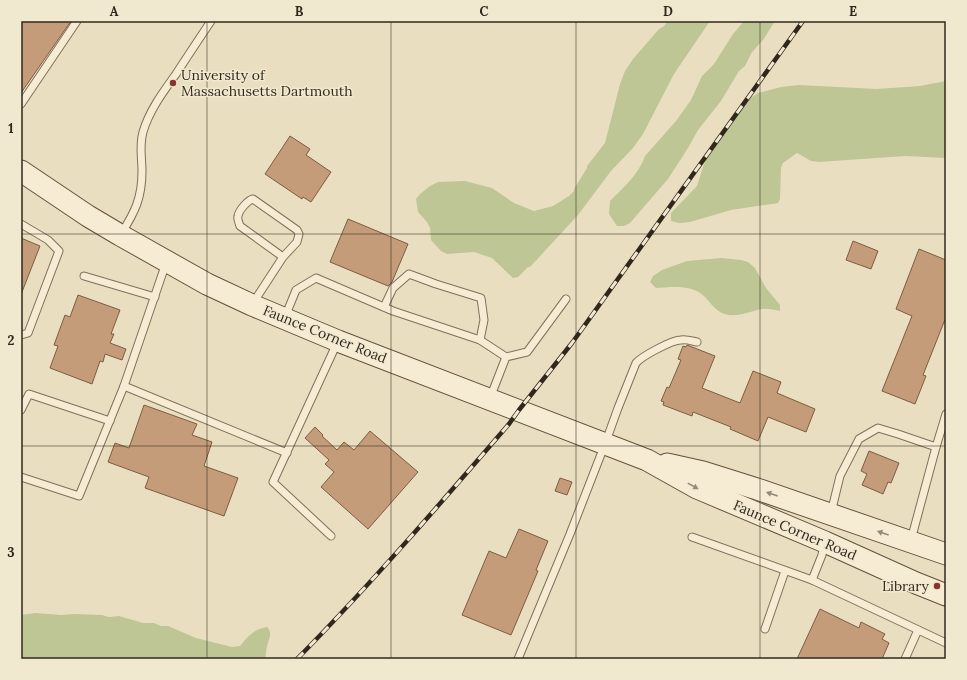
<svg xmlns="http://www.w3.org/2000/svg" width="967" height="680" viewBox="0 0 967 680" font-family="Lora,serif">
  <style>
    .green { fill: #bec696 }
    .building { fill: #c49c79; stroke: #7d5c42 }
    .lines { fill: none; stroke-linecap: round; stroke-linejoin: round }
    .service-casing { stroke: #80705a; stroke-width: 9 }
    .secondary-casing { stroke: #62513d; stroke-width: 23 }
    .service { stroke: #f5ecd3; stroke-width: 7 }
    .secondary { stroke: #f5ecd3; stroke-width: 21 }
    .rail-casing { stroke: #31281d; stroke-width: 4.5 }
    .rail { stroke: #f1e9cf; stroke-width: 3; stroke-dasharray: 9; stroke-linecap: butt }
    .oneway { fill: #938a78 }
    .grid { fill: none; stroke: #31281d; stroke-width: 1; stroke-opacity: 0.55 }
    .poi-dot { fill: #8a3330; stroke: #f1e9cf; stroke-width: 1.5 }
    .labels { text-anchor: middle; stroke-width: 3; stroke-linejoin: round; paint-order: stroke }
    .poi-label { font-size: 14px; fill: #31281d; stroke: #f1e9cf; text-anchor: start }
    .street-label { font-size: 14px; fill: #31281d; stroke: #f1e9cf }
    .neatline { fill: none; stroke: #31281d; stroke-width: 1.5 }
    .grid-label { font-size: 13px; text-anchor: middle; font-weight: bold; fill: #31281d }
  </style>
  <rect width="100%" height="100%" fill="#e9dfc0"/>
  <g class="green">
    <path d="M668,21H710L674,74L643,134L633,148L611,171L578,215L530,267H528L518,277L513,278L492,258L474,252L447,254L441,251L431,240L430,228L427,222L418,212L416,199L420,194L430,186L438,182L465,181L492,188L514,203L534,211L553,206L569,196L574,191V189L587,168V166L605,143L620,84L625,71L633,59L659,29L664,26Z"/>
    <path d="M744,21H775L763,40L752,52L745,66L739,71L721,101L698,130L688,148L668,179L630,223L624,226H617L609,214L610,201C623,188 639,174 645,156L676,121L691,100L702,76L714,64L733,34Z"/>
    <path d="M946,81V158L905,156L819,162L811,161L797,153L783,163L781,168L780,199L778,203L731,210L690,222L679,223L671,221V213L697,186L703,167L715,139L744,102L758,93L781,87L799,85L877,89L920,86Z"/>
    <path d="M721,258L741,260L748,262L755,268L766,288L780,305V311C775,310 767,308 762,309C750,311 737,318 725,314C715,311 711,303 704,296C691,284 672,287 656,288L650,282L653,276L662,270L687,261Z"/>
    <path d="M35,613L61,615L74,614L102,615L109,617L119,616L143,623H154L161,626H168L196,638L232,647L240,646C249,635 253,630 267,627C273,633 269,639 267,646C266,650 266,655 265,659H21V615Z"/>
  </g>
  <g class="building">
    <path d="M21,21H71L21,93Z"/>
    <path d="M290,136L310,149L306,155L331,172L311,202L303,197L302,199L265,174Z"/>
    <path d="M348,219L408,244L392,282L388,286L330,262Z"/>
    <path d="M21,238L40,246L22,292H21Z"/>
    <path d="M853,241L878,251L871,269L846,260Z"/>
    <path d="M919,249L946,260V317L923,375L926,376L915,404L882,391L912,316L896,309Z"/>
    <path d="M78,295L120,310L111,334H114L110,343L126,349L122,360L105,354L103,362L100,361L92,384L50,368L58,346L54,345L65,315L70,317Z"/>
    <path d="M687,345L715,356L702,388L740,403L753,371L781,382L777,393L815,409L806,432L768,417L758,441L730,429L731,427L693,412L692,416L663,405L664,402L661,401L667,387L669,388L681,360L678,359L683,346L686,347Z"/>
    <path d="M144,405L197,424L192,435L212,442L204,466L238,478L224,516L145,488L149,477L108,462L115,443L129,448Z"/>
    <path d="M315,427L323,435L322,436L337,450L344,442L354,450L370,431L418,472L368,529L321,487L334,472L325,464L329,460L305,438Z"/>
    <path d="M869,451L899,463L891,483L888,482L883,494L862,485L867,474L861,471Z"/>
    <path d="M560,478L572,482L567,495L555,491Z"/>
    <path d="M519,529L548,541L536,570L538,571L511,635L462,615L489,551L506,558Z"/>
    <path d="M820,609L859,628L861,622L885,634L882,639L889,643L882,659H797Z"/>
  </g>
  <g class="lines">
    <defs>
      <g id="service">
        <path d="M21,104L77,21"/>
        <path d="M21,224L48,240L59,251L28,333L21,335"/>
        <path d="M121,234C135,212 142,198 142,171C142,158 139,146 143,132C149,111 163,92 176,74C187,57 199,39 211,21"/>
        <path d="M166,263L124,386L287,453"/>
        <path d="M84,276L155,297"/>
        <path d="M253,303L283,257L297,242L299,234L297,230L253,199C248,200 239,210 238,216C237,219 239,223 240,226L283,257"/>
        <path d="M384,307L393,288L409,274L436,284L481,298L484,320L480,340"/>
        <path d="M285,317L296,290L316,278L393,311L480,340L506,357"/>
        <path d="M490,398L506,357L527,352L566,299"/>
        <path d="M21,410L29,394L110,421"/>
        <path d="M21,477L79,496L124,386"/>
        <path d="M831,513L840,476L859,439L878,428L898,434L936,447"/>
        <path d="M331,536L273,482L337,343"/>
        <path d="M692,537L812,580L946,643"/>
        <path d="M911,540L936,447L946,414"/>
        <path d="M812,580L822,555L824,545"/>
        <path d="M765,629L785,571"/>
        <path d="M518,659L570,534L605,444L618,408L636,363C642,356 672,340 681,340C686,339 692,341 697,342"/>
        <path d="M905,659L918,630"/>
      </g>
      <g id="secondary">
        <path d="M21,171L88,216L120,235L207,284L252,305L338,341L647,460L697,488L825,542L916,583L946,595"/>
        <path d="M667,464L703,472L757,489L946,554"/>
      </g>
    </defs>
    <use href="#service" class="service-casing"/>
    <use href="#secondary" class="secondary-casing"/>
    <use href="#service" class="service"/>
    <use href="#secondary" class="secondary"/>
    <defs>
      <path id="rail" d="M297,659C371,584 440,504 509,424L519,410L572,343L803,21"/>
    </defs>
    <use href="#rail" class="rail-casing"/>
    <use href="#rail" class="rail"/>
  </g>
  <defs><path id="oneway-solid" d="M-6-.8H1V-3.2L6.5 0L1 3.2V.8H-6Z"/></defs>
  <g class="oneway">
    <use href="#oneway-solid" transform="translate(693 486) rotate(29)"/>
    <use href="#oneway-solid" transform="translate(772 494) rotate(-161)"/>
    <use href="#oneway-solid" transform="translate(883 533) rotate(-161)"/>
  </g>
  <path class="grid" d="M207,21V659M391,21V659M576,21V659M760,21V659M21,234H946M21,446H946"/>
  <g class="poi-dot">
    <circle cx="173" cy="83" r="4"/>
    <circle cx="937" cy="586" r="4"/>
  </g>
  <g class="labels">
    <g class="poi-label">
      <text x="181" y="80">University of<tspan x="181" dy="16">Massachusetts Dartmouth</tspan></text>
      <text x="929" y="591" text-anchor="end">Library</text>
    </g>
    <g class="street-label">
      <text transform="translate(325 334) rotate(22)" y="5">Faunce Corner Road</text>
      <text transform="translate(795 530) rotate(23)" y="5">Faunce Corner Road</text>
    </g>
  </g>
  <rect width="967" height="680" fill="none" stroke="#f1e9cf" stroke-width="44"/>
  <rect x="22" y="22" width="923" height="636" class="neatline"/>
  <g class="grid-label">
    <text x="114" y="16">A</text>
    <text x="299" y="16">B</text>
    <text x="484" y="16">C</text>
    <text x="668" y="16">D</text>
    <text x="853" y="16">E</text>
    <text x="11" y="133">1</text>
    <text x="11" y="345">2</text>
    <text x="11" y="557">3</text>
  </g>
</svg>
